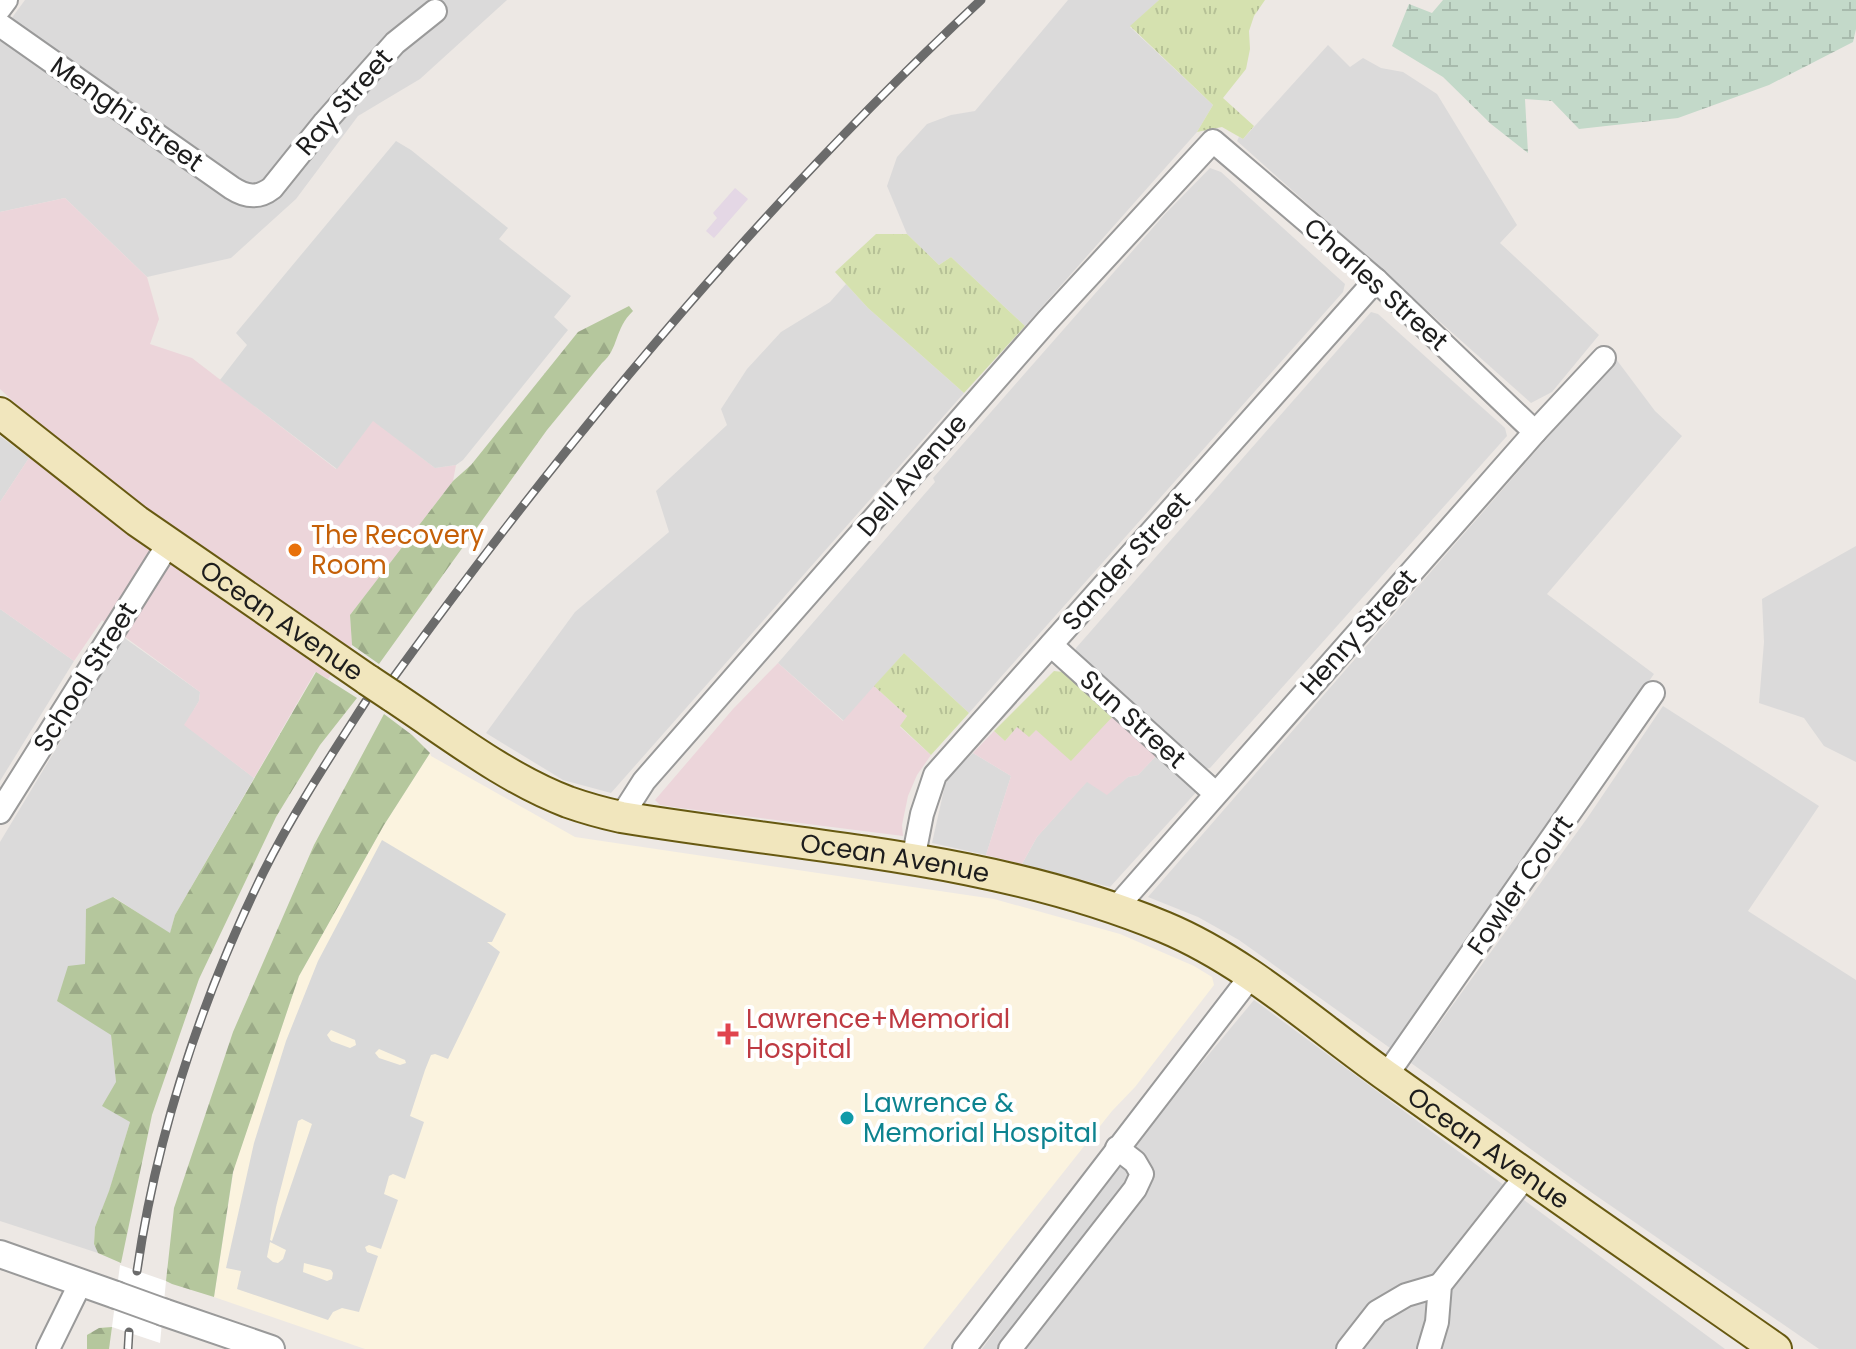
<svg xmlns="http://www.w3.org/2000/svg" width="1856" height="1349" viewBox="0 0 1856 1349" font-family="Poppins,sans-serif">
  <style>
    .residential { fill: #dbdada }
    .commercial { fill: #ecd5da }
    .education { fill: #fbf3df }
    .railway { fill: #e4d7e5 }
    .grass { fill: url(#grass-tufts) }
    .forest { fill: url(#forest-firs) }
    .wetland { fill: url(#wetland-marsh) }
    .parking { fill: #d9d9d9; fill-rule: evenodd }
    .pier { fill: #fff }
    .lines { fill: none; stroke-linecap: round; stroke-linejoin: round }
    .minor-casing { stroke: #9a9a9a; stroke-width: 26 }
    .tertiary-casing { stroke: #9a9a9a; stroke-width: 30 }
    .secondary-casing { stroke: #675911; stroke-width: 34 }
    .minor { stroke: #fff; stroke-width: 22 }
    .tertiary { stroke: #fff; stroke-width: 26 }
    .secondary { stroke: #f1e6bd; stroke-width: 30 }
    .rail-casing { stroke: #6b6b6b; stroke-width: 9 }
    .rail { stroke: #fff; stroke-width: 6; stroke-dasharray: 18; stroke-linecap: butt }
    .tertiary-bridge-casing { stroke: #9a9a9a; stroke-width: 30; stroke-linecap: butt }
    .secondary-bridge-casing { stroke: #675911; stroke-width: 34; stroke-linecap: butt }
    .tertiary-bridge { stroke: #fff; stroke-width: 26 }
    .secondary-bridge { stroke: #f1e6bd; stroke-width: 30 }
    .food-dot { fill: #e8710a; stroke: #fff; stroke-width: 3 }
    .health-dot { fill: #e0444e; stroke: #fff; stroke-width: 3 }
    .culture-dot { fill: #0f9aa8; stroke: #fff; stroke-width: 3 }
    .labels { text-anchor: middle; stroke-width: 8; stroke-linejoin: round; paint-order: stroke }
    .street-label { font-size: 26px; fill: #1d1d1d; stroke: #fff }
    .food-label { font-size: 26px; fill: #c56008; stroke: #fff; text-anchor: start }
    .health-label { font-size: 26px; fill: #be3a42; stroke: #fff; text-anchor: start }
    .culture-label { font-size: 26px; fill: #0d838f; stroke: #fff; text-anchor: start }
  </style>
  <defs>
    <pattern id="grass-tufts" width="24" height="20" patternUnits="userSpaceOnUse" patternTransform="scale(2)"><rect width="24" height="20" fill="#d5e1af"/><path d="M3 7l-1-3M5 7V3M7 7l1-3M15 17l-1-3M17 17v-4M19 17l1-3" fill="none" stroke="#b6c196"/></pattern>
    <pattern id="forest-firs" width="22" height="20" patternUnits="userSpaceOnUse" patternTransform="scale(2)"><rect width="22" height="20" fill="#b5c79d"/><path d="M5 1l3.5 6h-7zM16 11l3.5 6h-7z" fill="#9baa87"/></pattern>
    <pattern id="wetland-marsh" width="20" height="14" patternUnits="userSpaceOnUse" patternTransform="scale(2)"><rect width="20" height="14" fill="#c3d9c9"/><path d="M1 5h8M5 5V1M11 12h8M15 12V8" fill="none" stroke="#a7baac"/></pattern>
  </defs>
  <rect width="100%" height="100%" fill="#ede8e4"/>
  <g class="residential">
    <path d="M25,0H507L420,79L358,116L296,199L231,258L147,277L65,198L0,212V34Z"/>
    <path d="M1068,0H1159L1130,27L1213,105L1197,132L1025,326L951,257L939,265L907,234L887,186L897,157L927,124L951,115L975,111Z"/>
    <path d="M1328,45L1350,67L1363,58L1381,68L1403,72L1437,94L1517,225L1500,243L1599,335L1552,392L1531,403L1237,141L1239,137L1243,139Z"/>
    <path d="M1210,168L1221,172L1345,284L1343,292L969,713L904,653L844,721L778,663L935,482L933,478L1165,214Z"/>
    <path d="M846,284L868,308L964,393L611,793L563,780L486,733L575,612L669,532L656,491L727,425L721,409L747,369L781,332L830,302Z"/>
    <path d="M1371,312L1378,314L1505,428L1507,436L1210,768L1205,769L1074,657L1076,648Z"/>
    <path d="M1616,359L1655,411L1682,436L1547,594L1654,674L1390,1048L1239,940L1198,917L1148,897Z"/>
    <path d="M0,436L29,458L0,502Z"/>
    <path d="M1856,546V762L1824,746L1804,718L1759,703L1764,642L1762,599Z"/>
    <path d="M0,609L74,661L0,781Z"/>
    <path d="M123,637L200,692L199,701L185,725L254,778L175,915L170,934L114,897L86,909L85,964L111,1035L116,1082L130,1122L109,1192L95,1227L94,1244L98,1253L0,1221V842Z"/>
    <path d="M1663,706L1819,806L1748,911L1856,980V1349H1819L1585,1188L1411,1063L1588,817Z"/>
    <path d="M973,753L1011,776L986,855L932,843L945,785L951,773Z"/>
    <path d="M1159,753L1199,789L1110,887L1022,864L1037,837L1087,781L1107,794L1128,777L1138,775Z"/>
    <path d="M1254,1000L1725,1349H982L1101,1184Z"/>
  </g>
  <g class="commercial">
    <path d="M65,198L147,277L159,319L150,344L192,358L336,469L373,420L435,468L456,465L453,481L350,615L352,645L328,679L315,672L254,778L184,725L199,701L200,692L102,620L74,661L0,609V502L46,432L0,389V212Z"/>
    <path d="M778,663L843,721L874,686L907,716L900,727L931,755L917,775L908,796L902,825L903,836L680,808L660,805L655,800L733,709Z"/>
    <path d="M1115,714L1159,753L1138,775L1128,777L1107,795L1087,782L1037,837L1022,864L986,855L1011,776L973,753L994,731L1005,741L1017,727L1036,729Z"/>
  </g>
  <path class="education" d="M430,753L431,756L575,837L994,899L1120,934L1194,966L1212,977L1214,985L1135,1087L1112,1111L923,1349H365L214,1297L234,1168L299,976L384,825Z"/>
  <path class="railway" d="M735,188L748,199L714,238L706,231L717,218L713,213Z"/>
  <g class="grass">
    <path d="M1159,0H1265L1254,16L1249,31L1250,49L1246,69L1223,98L1254,126L1243,139L1222,127L1197,132L1213,105L1130,26Z"/>
    <path d="M876,234H907L939,265L951,257L1025,326L964,393L868,308L835,272Z"/>
    <path d="M904,653L969,713L931,755L900,726L907,716L874,686Z"/>
    <path d="M1054,671L1063,672L1115,714L1071,761L1036,730L1029,737L1017,727L1005,741L994,731Z"/>
  </g>
  <g class="forest">
    <path d="M629,306L633,311C614,329 619,349 602,363L547,430L379,664L352,645L350,615L453,481L471,465L578,332Z"/>
    <path d="M316,672L357,698L320,745L276,817L199,979L152,1115L121,1263L98,1253L94,1244L95,1227L109,1191L130,1122L102,1106L116,1082L111,1035L57,1001L68,966L85,964L86,909L113,897L170,933L175,915Z"/>
    <path d="M384,714L412,735L430,753L384,825L299,976L233,1172L214,1297L172,1284L166,1281L174,1208L233,1032L314,845Z"/>
    <path d="M112,1327L109,1349H87V1335L99,1328Z"/>
  </g>
  <path class="wetland" d="M1443,0H1856V29L1853,42L1769,85L1678,118L1579,129L1552,101L1525,99L1528,153L1491,124L1443,77L1392,46L1409,4L1432,13Z"/>
  <g class="parking">
    <path d="M396,141L411,150L508,228L499,239L571,296L554,317L568,330L463,460L456,465L435,468L373,421L337,469L220,380L247,345L236,333Z"/>
    <path d="M382,840L506,914L492,942H487L500,952L448,1059L435,1054L431,1055L425,1070L410,1116L424,1122L405,1179L393,1174L389,1176L384,1194L398,1200L381,1249L369,1245L365,1247L367,1252L378,1256L359,1312L342,1308L333,1312L328,1320L237,1289L241,1271L226,1268L254,1143L286,1041L318,961ZM331,1030L355,1040L356,1045L350,1048L331,1041L327,1035ZM379,1049L405,1060L406,1063L400,1065L379,1058L375,1053ZM302,1119L312,1124L272,1241L270,1240L276,1207L298,1121ZM270,1242L286,1250L283,1259L278,1263L273,1262L267,1257ZM304,1263L331,1270L333,1273L332,1279L327,1281L303,1272Z"/>
  </g>
  <path class="pier" d="M120,1265L166,1281L160,1343L112,1327Z"/>
  <g class="lines">
    <defs>
      <g id="minor">
        <path d="M0,8L6,0"/>
        <path d="M0,25L232,188C246,197 258,199 272,188L325,122L395,43L435,11"/>
        <path d="M1051,645L1215,793"/>
        <path d="M0,812L169,543"/>
        <path d="M621,817L644,781L1047,321L1213,141L1376,280L1535,432"/>
        <path d="M913,860L922,814L935,775L1376,280"/>
        <path d="M1115,909L1535,432L1604,358"/>
        <path d="M1386,1076L1653,693"/>
        <path d="M48,1349L81,1282"/>
        <path d="M964,1349L1251,976"/>
        <path d="M1010,1349L1135,1189L1142,1174L1135,1162L1117,1148"/>
        <path d="M1348,1349L1377,1312L1406,1295L1440,1285"/>
        <path d="M1429,1349L1437,1322L1440,1285L1526,1176"/>
      </g>
      <g id="tertiary">
        <path d="M0,1254L116,1295"/>
        <path d="M163,1312L271,1349"/>
      </g>
      <g id="secondary">
        <path id="s1" d="M0,413L137,521L368,680"/>
        <path id="s2" d="M392,696C448,733 505,778 568,802C585,808 603,813 621,817C802,847 993,856 1164,927C1248,962 1317,1027 1391,1079C1518,1170 1647,1259 1776,1349"/>
      </g>
    </defs>
    <use href="#minor" class="minor-casing"/>
    <use href="#tertiary" class="tertiary-casing"/>
    <use href="#secondary" class="secondary-casing"/>
    <use href="#minor" class="minor"/>
    <use href="#tertiary" class="tertiary"/>
    <use href="#secondary" class="secondary"/>
    <defs>
      <g id="rail">
        <path d="M394,677C568,437 764,202 981,0"/>
        <path d="M137,1271C157,1133 202,998 263,873C293,813 330,757 366,701"/>
        <path d="M128,1349L129,1332"/>
      </g>
    </defs>
    <use href="#rail" class="rail-casing"/>
    <use href="#rail" class="rail"/>
    <defs>
      <path id="tertiary-bridge" d="M116,1295L163,1312"/>
      <path id="secondary-bridge" d="M368,680L392,696"/>
    </defs>
    <use href="#tertiary-bridge" class="tertiary-bridge-casing"/>
    <use href="#secondary-bridge" class="secondary-bridge-casing"/>
    <use href="#tertiary-bridge" class="tertiary-bridge"/>
    <use href="#secondary-bridge" class="secondary-bridge"/>
  </g>
  <circle class="food-dot" cx="295" cy="550" r="8"/>
  <path class="health-dot" d="M724 1022h8v8h8v8h-8v8h-8v-8h-8v-8h8z"/>
  <circle class="culture-dot" cx="847" cy="1118" r="8"/>
  <g class="labels">
    <g class="street-label">
      <text transform="translate(344 102) rotate(-49)" y="9">Ray Street</text>
      <text transform="translate(127 114) rotate(35)" y="9">Menghi Street</text>
      <text transform="translate(1376 284) rotate(42)" y="9">Charles Street</text>
      <text transform="translate(912 475) rotate(-49)" y="9">Dell Avenue</text>
      <text transform="translate(1126 561) rotate(-48)" y="9">Sander Street</text>
      <text dy="9" stroke="none"><textPath href="#s1" startOffset="350">Ocean Avenue</textPath></text>
      <text transform="translate(1358 632) rotate(-48)" y="9">Henry Street</text>
      <text transform="translate(85 677) rotate(-58)" y="9">School Street</text>
      <text transform="translate(1133 719) rotate(42)" y="9">Sun Street</text>
      <text dy="9" stroke="none"><textPath href="#s2" startOffset="538">Ocean Avenue</textPath></text>
      <text transform="translate(1520 885) rotate(-55)" y="9">Fowler Court</text>
      <text dy="9" stroke="none"><textPath href="#s2" startOffset="1210">Ocean Avenue</textPath></text>
    </g>
    <g class="food-label">
      <text x="311" y="544">The Recovery<tspan x="311" dy="30">Room</tspan></text>
    </g>
    <g class="health-label">
      <text x="746" y="1028">Lawrence+Memorial<tspan x="746" dy="30">Hospital</tspan></text>
    </g>
    <g class="culture-label">
      <text x="863" y="1112">Lawrence &amp;<tspan x="863" dy="30">Memorial Hospital</tspan></text>
    </g>
  </g>
</svg>
